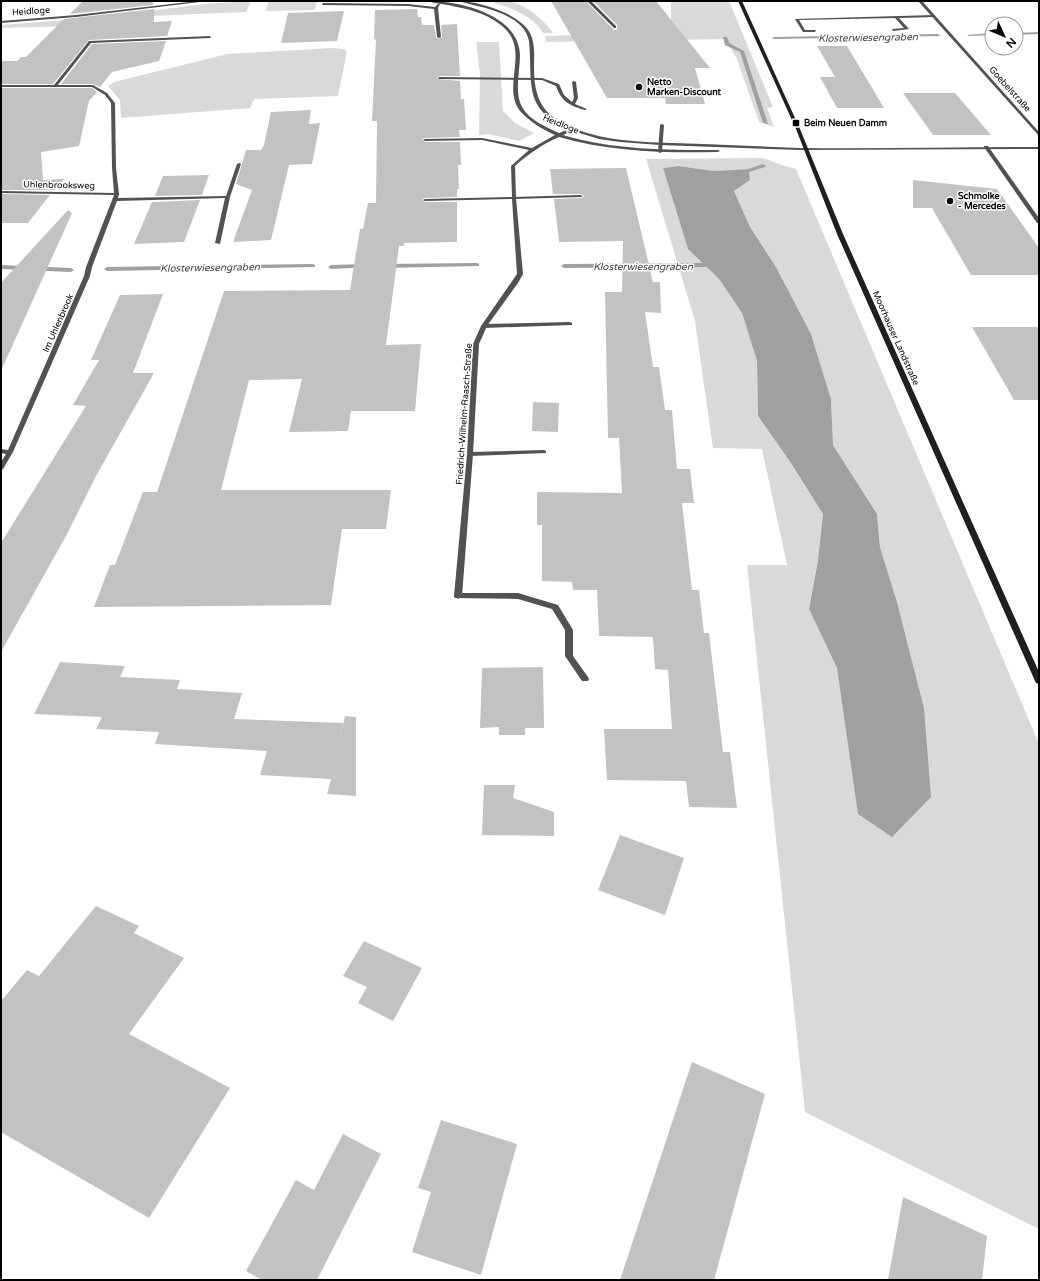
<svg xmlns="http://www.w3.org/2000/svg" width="1040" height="1281" viewBox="0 0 1040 1281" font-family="'Varela Round',sans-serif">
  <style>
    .green { fill: #d9d9d9; fill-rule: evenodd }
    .water { fill: #a0a0a0 }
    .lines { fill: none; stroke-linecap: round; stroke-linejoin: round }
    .stream { fill: #a0a0a0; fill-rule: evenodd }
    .building { fill: #c2c2c2 }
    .lane { fill: #525252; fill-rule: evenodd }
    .street { fill: #525252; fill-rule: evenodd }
    .secondary { fill: #1f1f1f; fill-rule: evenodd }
    .poi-dot { fill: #000; stroke: #fff; stroke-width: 1.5 }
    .labels { text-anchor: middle; stroke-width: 3; stroke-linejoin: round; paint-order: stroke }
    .far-street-label { font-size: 9px; fill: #000; stroke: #fff }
    .far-poi-label { font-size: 9px; font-weight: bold; fill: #000; stroke: #fff; text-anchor: start }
    .far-water-label { font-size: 10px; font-style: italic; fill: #414141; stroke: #fff }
  </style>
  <rect width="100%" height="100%" fill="#fff"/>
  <g class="green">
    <path d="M251,1L246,12L129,17L125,14L204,4Z"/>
    <path d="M269,1H317L315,10L266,11Z"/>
    <path d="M488,1C495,1 501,0 507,1C524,3 544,19 553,33H543C532,14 508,7 488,1Z"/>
    <path d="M671,1H729L773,107L767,108L774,127L759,122L737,59L725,39L546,42L545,36L671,33Z"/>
    <path d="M78,19L110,25L1,28V25Z"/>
    <path d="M476,42H499L503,111L515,123L534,133L519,141L488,134L479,135L480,73Z"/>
    <path d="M332,48L344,49L347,52L338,96L254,99L250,108L121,118L120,100L108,86L114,82L227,54Z"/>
    <path d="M762,158C774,161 784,167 796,169L1039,744V1229L805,1112L747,565H787L762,449L713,448L695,321L646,159ZM678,166L714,171L749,169L750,180L734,191L750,227L776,267L811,334L831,399L833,445L877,514L880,547L897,602L924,708L848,738L837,668L809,609L818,560L823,514L791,463L758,416L757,361L742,313L719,279L688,249L663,168Z"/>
  </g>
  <path class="water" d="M678,166L714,171L749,169L750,180L734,191L750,227L776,267L811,334L831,399L833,445L877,514L880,547L897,602L924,708L931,797L892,837L858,814L837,668L809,609L818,560L823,514L791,463L758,416L757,361L742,313L719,279L688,249L663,168Z"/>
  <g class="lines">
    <g class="stream">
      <path d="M1039,32V34L1016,35V33Z"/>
      <path d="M992,33V35L969,36L967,35Z"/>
      <path d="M938,34L940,36L774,39L772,38L774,37Z"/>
      <path d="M723,37H727L729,43L744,51L768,124L763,123L740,52L725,45Z"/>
      <path d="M763,164L766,166L765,167L737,176L734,174Z"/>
      <path d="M705,250L708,252V265L705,267L564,268L561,266L564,264L702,263V252Z"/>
      <path d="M477,263L479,264V266L383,268L380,266L383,264Z"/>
      <path d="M313,264L315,265V267L107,271L104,269L107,267Z"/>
      <path d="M367,264L369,265V267L331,269L328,267L331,265Z"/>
      <path d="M1,265L71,268L74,270L71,272L1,269Z"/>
    </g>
  </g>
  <g class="building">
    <path d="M83,1H153V5L70,14Z"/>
    <path d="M551,1H586L614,30L617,29V25L593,1H656L710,68H695L705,104H666L665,98H607Z"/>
    <path d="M154,9V22L172,21L167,36L89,40L53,84H1V61H17L21,57H26L64,19Z"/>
    <path d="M417,9L418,17H421L422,25H434L436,37L438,39L442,37L441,25L457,24L460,76H439L437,79L460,81L461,99H464L466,130H459L460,137L425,138L422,139L425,142H460L461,165H458L459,189H457V197L425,198L422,199L425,202H457V242L404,243V246H399L386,345L421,344L415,411H351L348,431L289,432L302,379L249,380L221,490H391L386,529H342L331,605L94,607L110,565H115L143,492H157L224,291L350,290L360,229H363L368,203H376L377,121H372L376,39L374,40L375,10Z"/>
    <path d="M344,11L337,41L281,43L288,13Z"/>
    <path d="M166,41L159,61L112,72L100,87L93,84H61L92,44Z"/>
    <path d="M817,46H847L884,108H837L820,77H835Z"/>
    <path d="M1,88H92L97,92L89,101L79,146L41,152L43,180L64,179L54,190H1Z"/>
    <path d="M903,93H955L991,135H933Z"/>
    <path d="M311,110L309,124L320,123L312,164L289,165L271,240L233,242L252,190L236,184L246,150H261L264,145L271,112Z"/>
    <path d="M626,168L653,282H660L661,313L645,312L653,367H659L665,410H672L677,469H690L694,503H682L692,590H699L704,633H709L723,752H730L737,808L689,807L686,781L607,780L604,729H672L668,670L655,669L653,637L599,636L597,590H573L572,582L542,581V525H537V492L622,493L619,438H608L605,292H622L623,241L559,242L554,199L582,198L584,196L580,194H553L550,169Z"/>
    <path d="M209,175L202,195L155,196L163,176Z"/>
    <path d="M913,180L997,189L1039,248V275H971L932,208H913Z"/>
    <path d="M1,194L50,195L28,223H1Z"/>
    <path d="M200,200L184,242L134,244L152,202Z"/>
    <path d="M68,210L72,213L1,371V283Z"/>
    <path d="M163,294L133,373H154L96,476L66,536L1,652V543L86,406L73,405L99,360H91L120,295Z"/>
    <path d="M972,327H1039V400H1014Z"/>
    <path d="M533,402L559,403L558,432L532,431Z"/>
    <path d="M60,662L125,666L120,677L180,680L177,689L242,693L234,719L343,723L340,738L345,716L356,717V796L327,794L331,779L260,775L267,751L155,744L159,732L96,729L102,717L34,714Z"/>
    <path d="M543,667L544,728H525V735H499V727L480,728L482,668Z"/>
    <path d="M484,785H515L513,798L554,812V836L482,835Z"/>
    <path d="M620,835L684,858L665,915L598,890Z"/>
    <path d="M96,906L139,926L134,933L184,958L129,1034L230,1088L149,1218L1,1132V1001L27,970L39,976Z"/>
    <path d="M364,941L422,968L393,1021L358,1003L367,987L343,976Z"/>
    <path d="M692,1062L765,1094L714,1280H620Z"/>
    <path d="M441,1120L517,1144L481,1275L412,1252L431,1192L418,1188Z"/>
    <path d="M343,1134L381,1154L317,1280H262L246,1271L296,1180L314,1190Z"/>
    <path d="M903,1197L987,1236L982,1280H888Z"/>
  </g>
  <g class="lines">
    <g class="lane">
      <path d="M789,1H887L885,2Z"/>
      <path d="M323,3L408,4L435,7L438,4H440L438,8L441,37L439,38L437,37L434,9L408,6L322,5Z"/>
      <path d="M934,15L935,17L899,18L909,29L893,31L892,29L904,28L895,18L799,20L805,30H816L815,32H803L795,19Z"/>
      <path d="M210,36L211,38L91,43L57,86L54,85L89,41Z"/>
      <path d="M439,77L542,78L559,84L564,95L572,102L574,98L572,82L574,81L576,82L578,98L575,104L587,109L585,110C570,106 561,101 556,86L542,80L438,79Z"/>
      <path d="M662,124L664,125L662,152L660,153L658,152L660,125Z"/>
      <path d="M984,146H988L1039,218V223H1037L984,147Z"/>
      <path d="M580,195L582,196V197L514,199L512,198L514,197Z"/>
      <path d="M570,322L572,323V325L484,328L481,326L484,324Z"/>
      <path d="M544,450L546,451V453L470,456L467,454L470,452Z"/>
      <path d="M458,593H518L558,605L573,630V656L588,677L589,679L588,681H582L565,656V630L552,609L518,599L455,598L454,596Z"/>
    </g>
    <g class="street">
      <path d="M197,1H208L76,17L1,23V21L76,15Z"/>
      <path d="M428,1C461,1 519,15 520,55C520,72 514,91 522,107C529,120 546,127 559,133L569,129C522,109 533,83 529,41C525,19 495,10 477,6C471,4 464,3 458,1C479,1 526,15 532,38C535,47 534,58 534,68C534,106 548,120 584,132C622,144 663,142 703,144C735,145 767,147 799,148C879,149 959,147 1039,147V149L800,150L660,145L620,142L599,139L573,131L563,135C614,150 665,150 718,150L720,151L718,152C664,153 611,152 559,137C543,144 528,154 515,166L516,198L523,274L518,283L487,326L479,344L473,454L462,596L458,599L454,596L467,454L473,344L481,326L517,274L512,199L425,201L423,200L425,199L512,197L511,166L529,150L482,140L425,141L423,140L425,139L482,138L532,148L555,135C542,129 530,122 520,111C500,84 534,47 498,23C485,13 468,9 452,6C445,4 435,4 428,1Z"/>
      <path d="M587,1H591L616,26V28H614Z"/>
      <path d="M918,1H922L1039,132V136Z"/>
      <path d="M1,85H93L107,93L115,103L116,168L119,194L118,198L226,196L237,164L239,163L241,164L230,197L220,244L215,243L225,198L117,201L92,267L90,276L13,452L3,469L1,470V462L6,454L1,453V449L8,450L84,276L86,267L114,195L1,193V191L114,193L112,168L111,103L105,95L92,87H1Z"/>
    </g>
    <path class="secondary" d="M738,1H742L800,129L843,234L1039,672V684L1036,683L1035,681L837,234L796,129Z"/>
  </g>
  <g class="poi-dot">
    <circle cx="639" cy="87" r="4"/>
    <rect x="792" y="119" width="8" height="8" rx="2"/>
    <circle cx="950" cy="201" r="4"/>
  </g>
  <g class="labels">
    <g class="far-street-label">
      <text transform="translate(31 11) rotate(-4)" y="3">Heidloge</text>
      <text transform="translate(1010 89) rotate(48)" y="3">Goebelstraße</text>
      <text transform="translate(561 124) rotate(22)" y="3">Heidloge</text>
      <text transform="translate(59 185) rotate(1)" y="3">Uhlenbrooksweg</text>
      <text transform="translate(58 323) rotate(-66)" y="3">Im Uhlenbrook</text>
      <text transform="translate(896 338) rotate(66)" y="3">Moorhauser Landstraße</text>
      <text transform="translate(464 414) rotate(-86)" y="3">Friedrich-Wilhelm-Raasch-Straße</text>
    </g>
    <g class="far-poi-label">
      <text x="647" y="85">Netto<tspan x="647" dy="10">Marken-Discount</tspan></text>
      <text x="804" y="126">Beim Neuen Damm</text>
      <text x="958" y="199">Schmolke<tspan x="958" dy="10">- Mercedes</tspan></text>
    </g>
    <g class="far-water-label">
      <text transform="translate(868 37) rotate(-1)" y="4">Klosterwiesengraben</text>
      <text x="643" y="270">Klosterwiesengraben</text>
      <text transform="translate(210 267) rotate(-1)" y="4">Klosterwiesengraben</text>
    </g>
  </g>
  <rect width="1040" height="1281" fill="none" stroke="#000000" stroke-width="4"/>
  <g transform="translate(1004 36) rotate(134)"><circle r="19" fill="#ffffff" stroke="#999999"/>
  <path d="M0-3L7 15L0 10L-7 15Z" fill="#000000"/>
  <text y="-6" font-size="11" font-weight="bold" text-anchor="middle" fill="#000000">N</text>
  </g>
</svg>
